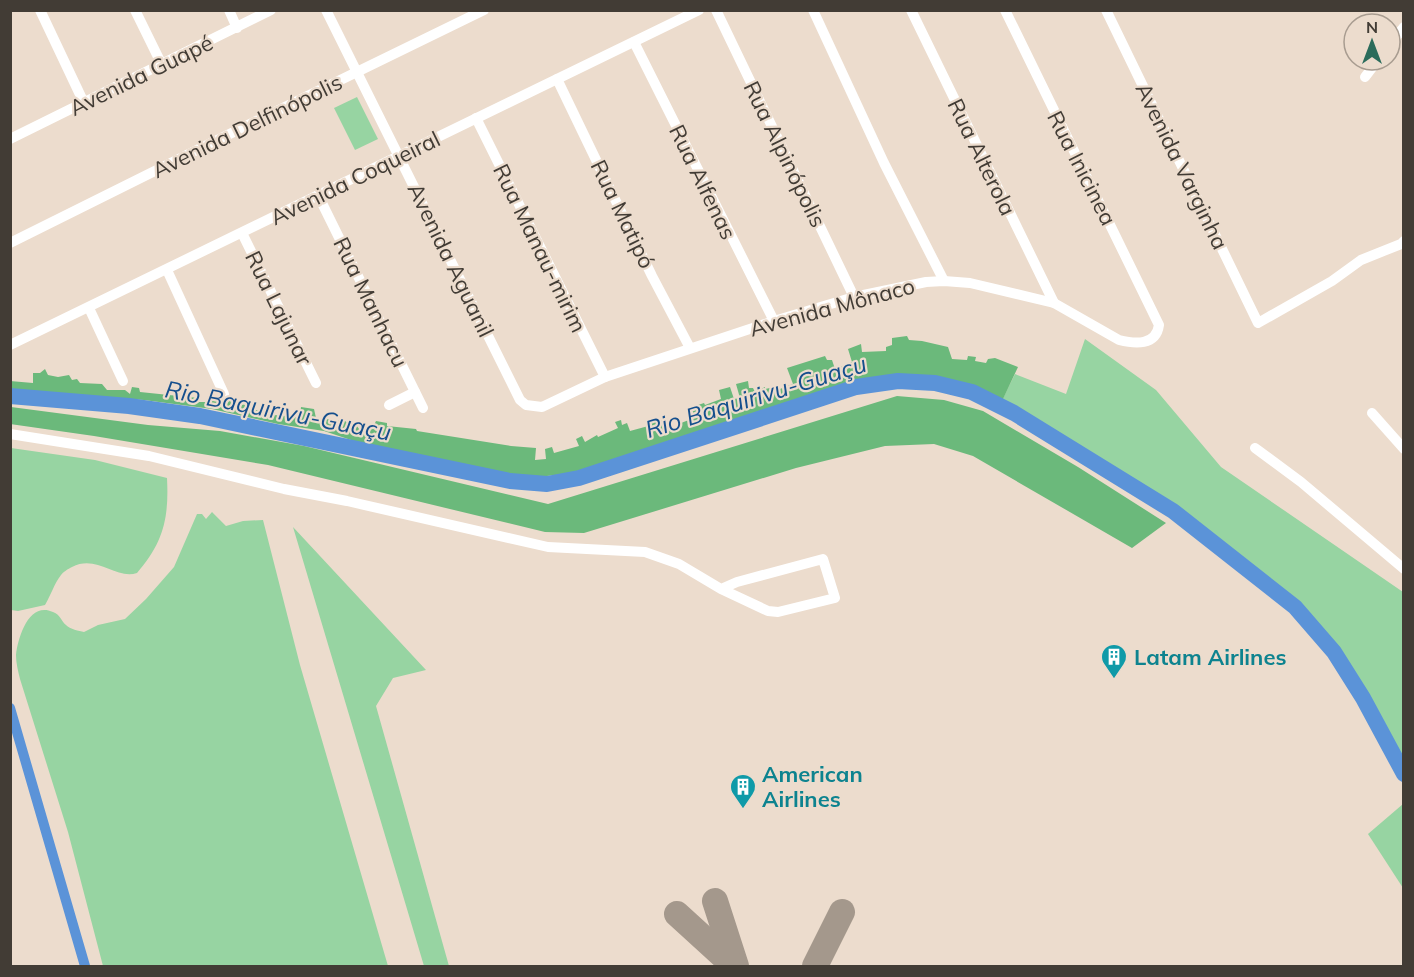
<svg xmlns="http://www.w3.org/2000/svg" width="1414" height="977" viewBox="0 0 1414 977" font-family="Mulish,sans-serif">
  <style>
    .green { fill: #97d4a2 }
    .forest { fill: #6bb97b }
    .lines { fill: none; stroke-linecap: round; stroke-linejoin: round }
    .canal { stroke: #5b93d8; stroke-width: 10 }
    .river { stroke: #5b93d8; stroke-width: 16 }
    .taxiway { stroke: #a4988c; stroke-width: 26 }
    .minor { stroke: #fff; stroke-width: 10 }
    .labels { text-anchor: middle; stroke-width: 4.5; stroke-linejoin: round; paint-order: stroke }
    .street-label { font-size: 22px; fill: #423c35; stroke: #ecdccd }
    .culture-label { font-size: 22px; font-weight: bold; fill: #0d838f; stroke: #ecdccd; text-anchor: start }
    .water-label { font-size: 24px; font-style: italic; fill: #154f8d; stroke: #ecdccd }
  </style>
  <rect width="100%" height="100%" fill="#ecdccd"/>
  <g class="green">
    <path d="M357,97L378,139L355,150L334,108Z"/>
    <path d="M1085,339L1156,390L1221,467L1403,592V777L1334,652L1253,565L1138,490L999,406L1015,374L1066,394Z"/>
    <path d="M11,448L95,460L167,478C169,517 164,542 137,573C116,580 97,554 72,567C68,569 63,572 61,575C54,584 51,595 45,605L18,611L11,610Z"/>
    <path d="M212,512L226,526L243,521L263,520L300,665L388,966H103L68,832L20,679C18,671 16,663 16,655C18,637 29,601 53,612C61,615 61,621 66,625C70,629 79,631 84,632L98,625L125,619L146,599L174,567L197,514H202L206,519Z"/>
    <path d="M293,527L426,670L393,678L376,706L449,966H424Z"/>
    <path d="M1403,804V888L1368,834Z"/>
  </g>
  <g class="forest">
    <path d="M907,336L909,340L922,341L948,347L952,359L967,360L968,356L976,357L975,361L986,363L988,359L995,358L1018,367L1002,401L969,384L934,377L854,381L716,428L667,442L626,460L583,472L520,479L451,466L354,441L324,431L278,424L212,409L144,400L42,393L11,389L10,381L33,383V373H40L45,369L48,375L58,377L69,375L72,380L77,379L80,383L102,384L107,390H125L130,394L132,387L139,388L140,392L198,398L197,402H207L208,396L230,399L231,403L253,406V410L272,412L273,415L300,417L301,407L314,409L316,418L345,421L350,425L357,426L359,429H372L373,423H375L376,421L387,423V426L416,429L417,431L511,446L536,448L535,460L546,459L545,449L552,447L554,453L579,446L576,439L582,436L585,442L597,435L598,437L618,428L615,422L621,420L622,425L627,423L630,431L652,425L651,422L663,418L668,430L682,425L681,423L694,418L692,407L704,403L705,405L721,399L719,390L730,387L734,399L740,398L736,384L748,381L749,388H753L755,392L765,387V389L770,388L772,392L793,384L787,368L825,356L827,360H832L835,369L852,362L848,349L861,344L862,352L886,351V347L892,345V338Z"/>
    <path d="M897,396L944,400L983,411L1078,467L1166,523L1132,548L973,456L934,444L885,446L796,468L584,533L545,532L268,465L94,436L10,424L11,407L148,425L220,431L304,446L548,504Z"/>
  </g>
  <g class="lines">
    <path class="canal" d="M10,708L85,966"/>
    <path class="river" d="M10,396L129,406L200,416L510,481L547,484L579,478L856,387L898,381L935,383L972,392L1014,413L1173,511L1295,607L1334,652L1363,698L1404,774"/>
    <g class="taxiway">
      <path d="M715,901L736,966"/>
      <path d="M677,914L734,966"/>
      <path d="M815,966L842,912"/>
    </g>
    <g class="minor">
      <path d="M40,10L84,103"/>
      <path d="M135,10L162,65"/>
      <path d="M229,10L237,28"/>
      <path d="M326,10L520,400L526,405L542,407L605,377L774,321L854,297L926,282L944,281L970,283L1054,303L1119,340C1135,344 1156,346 1159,325L1005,10"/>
      <path d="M716,10L854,297"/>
      <path d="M813,10L884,163L944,281"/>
      <path d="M911,10L1054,303"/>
      <path d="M1106,10L1258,323L1332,281L1361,260L1401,244L1404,241"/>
      <path d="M634,42L774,321"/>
      <path d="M1390,44L1404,27"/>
      <path d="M1365,77L1378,60"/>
      <path d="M557,79L652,276L690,348"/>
      <path d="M476,118L605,377"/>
      <path d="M10,139L271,10"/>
      <path d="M318,195L423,408"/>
      <path d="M242,233L316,383"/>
      <path d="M10,243L205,146L484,10"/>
      <path d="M167,270L224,394"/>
      <path d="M89,308L123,381"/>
      <path d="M10,345L699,10"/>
      <path d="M389,405L415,392"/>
      <path d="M1372,413L1404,449"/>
      <path d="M10,434L149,456L284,489L347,501L548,547L645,552L679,564L721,589L768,611L778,612L835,598L823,559L737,582L721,589"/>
      <path d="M1255,448L1301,482L1404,569"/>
    </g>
  </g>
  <defs>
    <symbol id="building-pin" viewBox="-11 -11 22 30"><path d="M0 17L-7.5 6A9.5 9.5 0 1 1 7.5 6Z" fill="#0f9aa8" stroke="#ecdccd"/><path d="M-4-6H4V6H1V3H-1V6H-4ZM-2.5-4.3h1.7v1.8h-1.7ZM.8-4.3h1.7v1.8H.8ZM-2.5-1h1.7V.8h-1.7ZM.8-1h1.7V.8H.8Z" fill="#fff"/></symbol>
  </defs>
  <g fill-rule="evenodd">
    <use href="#building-pin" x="1099" y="642" width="30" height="40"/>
    <use href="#building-pin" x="728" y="772" width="30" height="40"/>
  </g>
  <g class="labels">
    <g class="street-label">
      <text transform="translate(141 75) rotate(-26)" y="8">Avenida Guapé</text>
      <text transform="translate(247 126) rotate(-26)" y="8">Avenida Delfinópolis</text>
      <text transform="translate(785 154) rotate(64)" y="8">Rua Alpinópolis</text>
      <text transform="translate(982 157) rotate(64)" y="8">Rua Alterola</text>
      <text transform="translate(1182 166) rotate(64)" y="8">Avenida Varginha</text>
      <text transform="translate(1082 168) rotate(63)" y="8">Rua Inicinea</text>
      <text transform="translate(355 178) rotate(-26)" y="8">Avenida Coqueiral</text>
      <text transform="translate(703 182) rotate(64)" y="8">Rua Alfenas</text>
      <text transform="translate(623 214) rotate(64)" y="8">Rua Matipó</text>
      <text transform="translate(540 248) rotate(64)" y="8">Rua Manau-mirim</text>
      <text transform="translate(451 260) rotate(64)" y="8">Avenida Aguanil</text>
      <text transform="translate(371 302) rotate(64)" y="8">Rua Manhacu</text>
      <text transform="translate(832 307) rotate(-15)" y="8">Avenida Mônaco</text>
      <text transform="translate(279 308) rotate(64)" y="8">Rua Lajunar</text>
    </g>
    <g class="culture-label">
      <text x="1134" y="665">Latam Airlines</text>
      <text x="762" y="782">American<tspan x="762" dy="25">Airlines</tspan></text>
    </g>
    <g class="water-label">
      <text transform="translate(756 397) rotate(-17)" y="8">Rio Baquirivu-Guaçu</text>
      <text transform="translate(278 411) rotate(11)" y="8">Rio Baquirivu-Guaçu</text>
    </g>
  </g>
  <rect width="1414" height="977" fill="none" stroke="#423c35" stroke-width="24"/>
  <g transform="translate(1372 42)"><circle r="28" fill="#ecdccd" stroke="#a89c90" stroke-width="1.5"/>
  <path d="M0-4.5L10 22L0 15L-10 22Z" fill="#2b6c5b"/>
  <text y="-9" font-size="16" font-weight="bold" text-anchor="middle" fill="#423c35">N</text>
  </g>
</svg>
